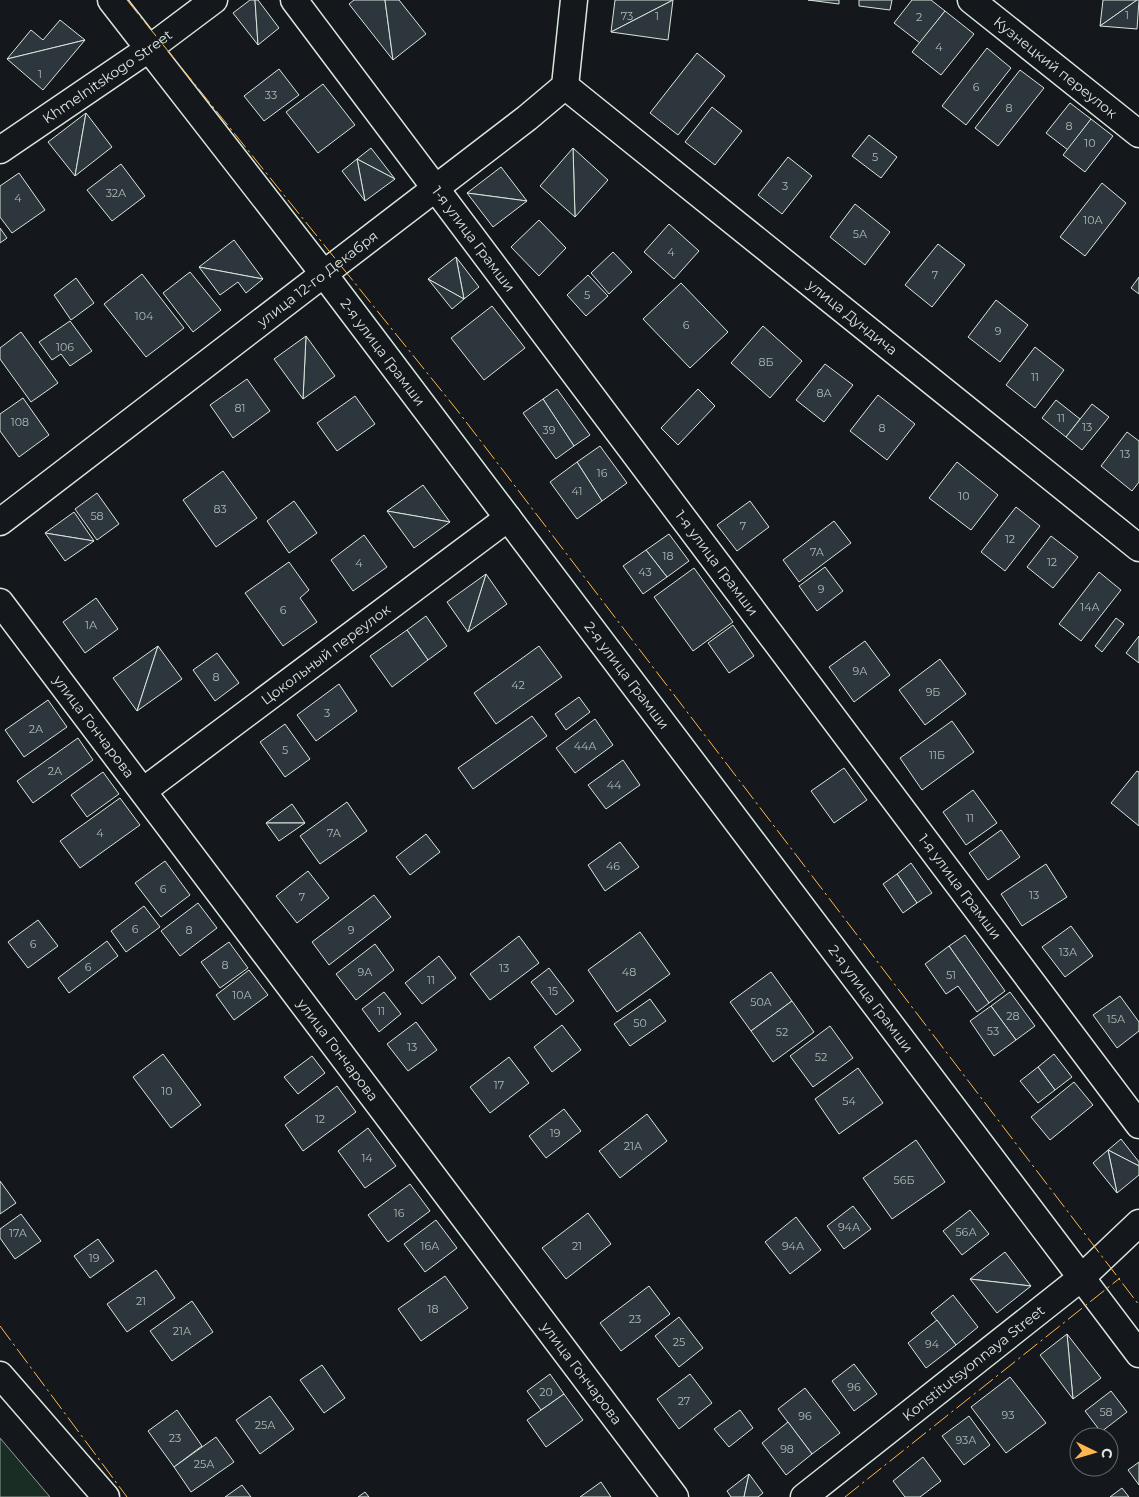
<svg xmlns="http://www.w3.org/2000/svg" width="1139" height="1497" viewBox="0 0 1139 1497" font-family="Montserrat,sans-serif">
  <style>
    .green { fill: #1a2d24; stroke: #939e99 }
    .building { fill: #2c363c; stroke: #d8e6dc }
    .lines { fill: none; stroke-linecap: round; stroke-linejoin: round }
    .street-casing { stroke: #d8e6dc; stroke-width: 29 }
    .street { stroke: #14181c; stroke-width: 26 }
    .power { stroke: #ffb74d; stroke-width: 1; stroke-dasharray: 18 4 2.5 4; stroke-linecap: butt }
    .labels { text-anchor: middle; stroke-width: 4; stroke-linejoin: round; paint-order: stroke }
    .number-label { font-size: 11px; fill: #adbab4 }
    .street-label { font-size: 14px; fill: #d8e6dc; stroke: #14181c }
  </style>
  <rect width="100%" height="100%" fill="#14181c"/>
  <path class="green" d="M0,1438L50,1497H0Z"/>
  <g class="building">
    <path d="M250,0H255L258,45L233,13Z"/>
    <path d="M255,0H258L279,28L258,45Z"/>
    <path d="M354,0H385L393,60L349,4Z"/>
    <path d="M385,0H399L426,34L393,60Z"/>
    <path d="M615,0H673L611,32Z"/>
    <path d="M673,0L668,40L611,32Z"/>
    <path d="M808,0H839V4Z"/>
    <path d="M859,0H892L890,10L859,6Z"/>
    <path d="M912,0H931L945,11L920,43L894,23Z"/>
    <path d="M1103,0H1137L1100,26Z"/>
    <path d="M1137,0H1139L1137,29L1100,26Z"/>
    <path d="M945,11L974,34L941,75L912,52Z"/>
    <path d="M60,20L85,40L7,59L31,30L43,40Z"/>
    <path d="M85,40L43,90L7,59Z"/>
    <path d="M987,48L1011,68L966,125L942,106Z"/>
    <path d="M697,53L725,76L678,135L650,113Z"/>
    <path d="M279,69L299,95L264,121L244,96Z"/>
    <path d="M1020,70L1044,88L998,146L975,128Z"/>
    <path d="M323,84L355,125L318,153L286,112Z"/>
    <path d="M1070,103L1091,119L1068,150L1046,133Z"/>
    <path d="M712,107L742,131L715,165L685,142Z"/>
    <path d="M86,113L75,176L48,142Z"/>
    <path d="M86,113L112,147L75,176Z"/>
    <path d="M1091,119L1113,136L1085,172L1063,155Z"/>
    <path d="M869,135L897,157L881,178L852,156Z"/>
    <path d="M371,148L395,179L357,159Z"/>
    <path d="M573,148L608,180L575,217Z"/>
    <path d="M573,148L575,217L540,186Z"/>
    <path d="M788,157L812,176L782,214L758,195Z"/>
    <path d="M357,159L395,179L365,201Z"/>
    <path d="M357,159L365,201L342,171Z"/>
    <path d="M121,164L145,196L112,221L87,190Z"/>
    <path d="M501,167L527,201L467,193Z"/>
    <path d="M19,173L45,210L12,233L0,217V186Z"/>
    <path d="M1102,183L1126,203L1085,256L1060,237Z"/>
    <path d="M467,193L527,201L493,227Z"/>
    <path d="M855,204L890,232L865,265L830,237Z"/>
    <path d="M539,220L566,248L539,276L511,247Z"/>
    <path d="M669,224L699,251L674,279L644,252Z"/>
    <path d="M0,228L7,238L0,243Z"/>
    <path d="M234,240L263,279L199,267Z"/>
    <path d="M938,244L965,265L932,307L905,285Z"/>
    <path d="M613,252L632,272L609,294L591,273Z"/>
    <path d="M456,257L479,287L464,299Z"/>
    <path d="M456,257L464,299L428,279Z"/>
    <path d="M199,267L263,279L246,293L238,282L220,295Z"/>
    <path d="M190,272L221,310L193,332L163,293Z"/>
    <path d="M142,274L184,328L146,357L104,304Z"/>
    <path d="M588,275L608,296L586,316L567,295Z"/>
    <path d="M1139,277V294L1131,288Z"/>
    <path d="M76,278L94,303L71,320L54,295Z"/>
    <path d="M428,279L464,299L452,309Z"/>
    <path d="M681,283L728,332L690,368L643,319Z"/>
    <path d="M996,300L1028,325L1000,362L968,337Z"/>
    <path d="M492,306L525,348L484,380L451,338Z"/>
    <path d="M70,321L92,351L70,366L61,354L52,360L39,342Z"/>
    <path d="M763,326L802,361L770,398L731,363Z"/>
    <path d="M21,332L58,383L31,402L0,359V348Z"/>
    <path d="M306,336L335,376L303,399Z"/>
    <path d="M306,336L303,399L274,359Z"/>
    <path d="M1035,347L1064,370L1035,408L1006,385Z"/>
    <path d="M825,364L853,385L824,422L796,400Z"/>
    <path d="M247,379L270,411L233,438L210,405Z"/>
    <path d="M557,389L590,435L574,446L543,399Z"/>
    <path d="M698,389L715,406L678,445L661,428Z"/>
    <path d="M878,395L915,424L887,460L850,431Z"/>
    <path d="M355,396L375,424L337,451L317,423Z"/>
    <path d="M23,398L49,435L19,457L0,431V414Z"/>
    <path d="M543,399L574,446L556,459L523,413Z"/>
    <path d="M1056,400L1080,419L1066,437L1042,418Z"/>
    <path d="M1092,404L1109,417L1082,450L1066,437Z"/>
    <path d="M1127,432L1139,441V482L1132,491L1101,466Z"/>
    <path d="M600,446L627,483L602,501L577,462Z"/>
    <path d="M577,462L602,501L577,519L550,482Z"/>
    <path d="M957,462L998,495L971,530L929,498Z"/>
    <path d="M223,471L257,518L216,547L183,500Z"/>
    <path d="M423,485L450,522L387,511Z"/>
    <path d="M97,493L119,524L97,540L75,509Z"/>
    <path d="M294,501L317,533L289,553L267,521Z"/>
    <path d="M750,501L769,527L737,551L717,525Z"/>
    <path d="M1016,507L1040,526L1005,571L981,552Z"/>
    <path d="M387,511L450,522L414,548Z"/>
    <path d="M74,512L94,541L45,533Z"/>
    <path d="M834,521L851,543L799,582L783,560Z"/>
    <path d="M45,533L94,541L65,561Z"/>
    <path d="M669,534L689,561L667,577L646,550Z"/>
    <path d="M364,535L387,567L353,591L331,560Z"/>
    <path d="M1051,536L1078,557L1053,588L1027,567Z"/>
    <path d="M646,550L667,577L643,594L623,566Z"/>
    <path d="M289,562L309,590L300,598L317,622L283,646L245,593Z"/>
    <path d="M825,567L843,591L817,611L799,586Z"/>
    <path d="M694,568L733,622L693,651L654,597Z"/>
    <path d="M1099,572L1121,590L1081,641L1059,624Z"/>
    <path d="M486,574L507,604L468,632Z"/>
    <path d="M486,574L468,632L447,602Z"/>
    <path d="M96,598L118,629L85,653L63,622Z"/>
    <path d="M426,616L447,646L428,660L407,630Z"/>
    <path d="M1116,618L1124,624L1102,652L1095,646Z"/>
    <path d="M733,625L754,656L729,673L708,643Z"/>
    <path d="M407,630L428,660L392,687L370,656Z"/>
    <path d="M1139,636V663L1126,653Z"/>
    <path d="M865,641L890,675L854,702L829,667Z"/>
    <path d="M158,646L137,711L113,678Z"/>
    <path d="M158,646L182,679L137,711Z"/>
    <path d="M539,646L562,677L496,724L474,693Z"/>
    <path d="M217,653L239,683L215,701L193,670Z"/>
    <path d="M940,659L966,694L925,725L899,690Z"/>
    <path d="M339,684L357,711L316,741L297,715Z"/>
    <path d="M579,697L590,712L566,730L555,714Z"/>
    <path d="M48,700L67,727L24,757L5,730Z"/>
    <path d="M532,716L547,736L473,789L458,768Z"/>
    <path d="M595,719L613,745L575,773L556,748Z"/>
    <path d="M952,721L974,752L922,790L900,758Z"/>
    <path d="M285,724L310,759L285,777L260,742Z"/>
    <path d="M78,738L93,760L33,803L17,781Z"/>
    <path d="M623,760L640,785L606,809L588,785Z"/>
    <path d="M844,768L867,800L834,823L811,791Z"/>
    <path d="M1137,771L1139,772V826L1111,803Z"/>
    <path d="M103,772L119,794L87,817L71,795Z"/>
    <path d="M973,790L997,823L966,845L943,812Z"/>
    <path d="M120,798L140,825L80,868L60,841Z"/>
    <path d="M347,802L367,831L320,864L300,836Z"/>
    <path d="M292,804L305,823H266Z"/>
    <path d="M266,823H305L279,841Z"/>
    <path d="M1001,830L1020,857L988,880L969,853Z"/>
    <path d="M426,834L440,852L410,875L396,857Z"/>
    <path d="M620,842L639,867L605,891L588,865Z"/>
    <path d="M165,861L190,895L161,917L135,883Z"/>
    <path d="M911,863L932,893L917,903L897,874Z"/>
    <path d="M1046,864L1067,897L1022,926L1001,894Z"/>
    <path d="M308,871L329,898L297,923L276,896Z"/>
    <path d="M897,874L917,903L903,913L883,884Z"/>
    <path d="M374,895L391,917L329,965L312,942Z"/>
    <path d="M198,903L217,928L180,956L161,931Z"/>
    <path d="M144,906L160,927L126,952L111,931Z"/>
    <path d="M38,920L58,946L28,968L8,942Z"/>
    <path d="M1071,926L1093,956L1065,977L1042,947Z"/>
    <path d="M640,932L670,974L617,1012L588,970Z"/>
    <path d="M965,935L1005,991L989,1003L949,946Z"/>
    <path d="M519,936L539,963L490,1000L470,974Z"/>
    <path d="M107,941L118,956L69,993L58,978Z"/>
    <path d="M229,942L248,968L220,988L201,962Z"/>
    <path d="M375,944L394,970L356,1000L336,974Z"/>
    <path d="M949,946L989,1003L977,1012L958,986L946,994L925,964Z"/>
    <path d="M439,956L456,978L422,1004L405,983Z"/>
    <path d="M549,968L574,1001L556,1015L531,982Z"/>
    <path d="M249,970L268,995L234,1020L216,995Z"/>
    <path d="M771,972L792,1001L751,1031L730,1002Z"/>
    <path d="M384,992L401,1014L379,1032L362,1009Z"/>
    <path d="M1010,992L1035,1026L1016,1040L991,1006Z"/>
    <path d="M1120,996L1139,1022V1031L1117,1048L1093,1015Z"/>
    <path d="M650,999L666,1021L630,1046L614,1024Z"/>
    <path d="M792,1001L814,1032L773,1062L751,1031Z"/>
    <path d="M991,1006L1016,1040L994,1056L970,1021Z"/>
    <path d="M416,1022L437,1050L408,1071L387,1044Z"/>
    <path d="M562,1025L581,1050L552,1072L534,1047Z"/>
    <path d="M830,1026L853,1058L813,1087L790,1056Z"/>
    <path d="M163,1054L201,1105L171,1128L133,1077Z"/>
    <path d="M1054,1054L1072,1077L1055,1090L1038,1067Z"/>
    <path d="M312,1056L325,1073L298,1094L284,1077Z"/>
    <path d="M509,1057L529,1083L490,1113L470,1087Z"/>
    <path d="M1038,1067L1055,1090L1038,1103L1020,1081Z"/>
    <path d="M858,1068L883,1103L839,1134L815,1099Z"/>
    <path d="M1074,1082L1093,1105L1050,1140L1031,1117Z"/>
    <path d="M337,1086L356,1112L303,1151L285,1125Z"/>
    <path d="M564,1109L581,1131L546,1158L529,1136Z"/>
    <path d="M647,1114L667,1141L620,1178L599,1151Z"/>
    <path d="M368,1128L396,1166L365,1188L338,1151Z"/>
    <path d="M1121,1139L1139,1162V1166L1108,1150Z"/>
    <path d="M916,1140L945,1182L892,1219L863,1178Z"/>
    <path d="M1108,1150L1139,1166V1175L1117,1193Z"/>
    <path d="M1108,1150L1117,1193L1093,1163Z"/>
    <path d="M0,1181L16,1203L0,1214Z"/>
    <path d="M410,1184L430,1211L388,1242L368,1215Z"/>
    <path d="M853,1206L871,1229L844,1249L827,1226Z"/>
    <path d="M970,1210L989,1234L962,1255L943,1231Z"/>
    <path d="M588,1213L611,1244L566,1279L542,1248Z"/>
    <path d="M21,1214L41,1241L15,1259L0,1238V1229Z"/>
    <path d="M796,1217L821,1250L790,1274L765,1242Z"/>
    <path d="M436,1220L457,1248L425,1272L404,1244Z"/>
    <path d="M98,1239L114,1261L90,1278L74,1256Z"/>
    <path d="M1005,1252L1031,1286L970,1279Z"/>
    <path d="M156,1270L175,1298L127,1332L107,1304Z"/>
    <path d="M445,1276L468,1308L421,1341L398,1309Z"/>
    <path d="M970,1279L1031,1286L997,1313Z"/>
    <path d="M649,1286L670,1314L621,1351L600,1323Z"/>
    <path d="M953,1295L978,1327L956,1345L931,1313Z"/>
    <path d="M192,1301L213,1332L172,1361L150,1331Z"/>
    <path d="M679,1317L703,1348L679,1367L655,1336Z"/>
    <path d="M937,1320L956,1345L926,1368L908,1343Z"/>
    <path d="M1067,1334L1101,1378L1073,1399Z"/>
    <path d="M1067,1334L1073,1399L1040,1355Z"/>
    <path d="M854,1364L877,1394L854,1411L832,1381Z"/>
    <path d="M322,1365L345,1398L324,1413L300,1380Z"/>
    <path d="M550,1374L564,1394L541,1410L527,1391Z"/>
    <path d="M690,1374L712,1403L679,1429L657,1399Z"/>
    <path d="M1010,1377L1046,1423L1006,1453L971,1407Z"/>
    <path d="M805,1388L840,1433L812,1454L778,1409Z"/>
    <path d="M1111,1391L1127,1412L1101,1432L1085,1411Z"/>
    <path d="M564,1394L583,1420L546,1447L527,1420Z"/>
    <path d="M270,1396L294,1429L260,1454L236,1420Z"/>
    <path d="M177,1410L202,1446L174,1467L148,1431Z"/>
    <path d="M740,1410L753,1428L729,1447L714,1429Z"/>
    <path d="M969,1416L990,1445L964,1465L942,1436Z"/>
    <path d="M788,1422L812,1454L786,1475L762,1443Z"/>
    <path d="M216,1437L234,1462L191,1492L174,1467Z"/>
    <path d="M923,1457L941,1481L920,1497H905L893,1481Z"/>
    <path d="M1139,1462V1485L1128,1470Z"/>
    <path d="M749,1474L744,1497H731L727,1491Z"/>
    <path d="M749,1474L763,1493L758,1497H744Z"/>
    <path d="M601,1482L611,1497H580Z"/>
    <path d="M242,1485L251,1497H225Z"/>
    <path d="M1122,1488L1129,1497H1110Z"/>
    <path d="M365,1492L369,1497H358Z"/>
  </g>
  <g class="lines">
    <defs>
      <g id="street">
        <path id="s1" d="M111,0L323,273L1139,1354"/>
        <path id="s2" d="M294,0L1139,1125"/>
        <path id="s3" d="M971,0L1139,134"/>
        <path id="s4" d="M565,86L1139,548"/>
        <path id="s5" d="M0,150L150,48L214,0"/>
        <path id="s6" d="M0,522L527,118L565,86L574,0"/>
        <path id="s7" d="M0,602L675,1497"/>
        <path id="s8" d="M143,791L508,518"/>
        <path d="M0,1375L106,1497"/>
        <path id="s9" d="M804,1497L1081,1278L1139,1223"/>
      </g>
    </defs>
    <use href="#street" class="street-casing"/>
    <use href="#street" class="street"/>
    <g class="power">
      <path d="M127,0L457,410L1139,1305"/>
      <path d="M0,1326L127,1497"/>
      <path d="M845,1497L1120,1278"/>
    </g>
  </g>
  <g class="labels">
    <g class="number-label">
      <text x="1127" y="19">1</text>
      <text x="627" y="20">73</text>
      <text x="657" y="20">1</text>
      <text x="919" y="21">2</text>
      <text x="939" y="51">4</text>
      <text x="40" y="78">1</text>
      <text x="976" y="91">6</text>
      <text x="271" y="99">33</text>
      <text x="1009" y="112">8</text>
      <text x="1069" y="130">8</text>
      <text x="1090" y="147">10</text>
      <text x="875" y="161">5</text>
      <text x="785" y="190">3</text>
      <text x="116" y="197">32А</text>
      <text x="18" y="202">4</text>
      <text x="1093" y="224">10А</text>
      <text x="860" y="238">5А</text>
      <text x="671" y="256">4</text>
      <text x="935" y="279">7</text>
      <text x="587" y="299">5</text>
      <text x="144" y="320">104</text>
      <text x="686" y="329">6</text>
      <text x="998" y="335">9</text>
      <text x="65" y="351">106</text>
      <text x="766" y="366">8Б</text>
      <text x="1035" y="381">11</text>
      <text x="824" y="397">8А</text>
      <text x="240" y="412">81</text>
      <text x="1061" y="422">11</text>
      <text x="20" y="426">108</text>
      <text x="1087" y="431">13</text>
      <text x="882" y="432">8</text>
      <text x="549" y="434">39</text>
      <text x="1125" y="458">13</text>
      <text x="602" y="477">16</text>
      <text x="577" y="495">41</text>
      <text x="964" y="500">10</text>
      <text x="220" y="513">83</text>
      <text x="97" y="520">58</text>
      <text x="743" y="530">7</text>
      <text x="1010" y="543">12</text>
      <text x="817" y="556">7А</text>
      <text x="668" y="560">18</text>
      <text x="1052" y="566">12</text>
      <text x="359" y="567">4</text>
      <text x="645" y="576">43</text>
      <text x="821" y="593">9</text>
      <text x="1090" y="611">14А</text>
      <text x="283" y="614">6</text>
      <text x="91" y="629">1А</text>
      <text x="860" y="675">9А</text>
      <text x="216" y="681">8</text>
      <text x="518" y="689">42</text>
      <text x="933" y="696">9Б</text>
      <text x="327" y="717">3</text>
      <text x="36" y="733">2А</text>
      <text x="585" y="750">44А</text>
      <text x="285" y="754">5</text>
      <text x="937" y="759">11Б</text>
      <text x="55" y="775">2А</text>
      <text x="614" y="789">44</text>
      <text x="970" y="822">11</text>
      <text x="100" y="837">4</text>
      <text x="334" y="837">7А</text>
      <text x="613" y="870">46</text>
      <text x="163" y="893">6</text>
      <text x="1034" y="899">13</text>
      <text x="302" y="901">7</text>
      <text x="135" y="933">6</text>
      <text x="189" y="934">8</text>
      <text x="351" y="934">9</text>
      <text x="33" y="948">6</text>
      <text x="1068" y="956">13А</text>
      <text x="225" y="969">8</text>
      <text x="88" y="971">6</text>
      <text x="504" y="972">13</text>
      <text x="365" y="976">9А</text>
      <text x="629" y="976">48</text>
      <text x="951" y="979">51</text>
      <text x="431" y="984">11</text>
      <text x="553" y="995">15</text>
      <text x="242" y="999">10А</text>
      <text x="761" y="1006">50А</text>
      <text x="381" y="1015">11</text>
      <text x="1013" y="1020">28</text>
      <text x="1116" y="1023">15А</text>
      <text x="640" y="1027">50</text>
      <text x="993" y="1035">53</text>
      <text x="782" y="1036">52</text>
      <text x="412" y="1051">13</text>
      <text x="821" y="1061">52</text>
      <text x="499" y="1089">17</text>
      <text x="167" y="1095">10</text>
      <text x="849" y="1105">54</text>
      <text x="320" y="1123">12</text>
      <text x="555" y="1137">19</text>
      <text x="633" y="1150">21А</text>
      <text x="367" y="1162">14</text>
      <text x="904" y="1184">56Б</text>
      <text x="399" y="1217">16</text>
      <text x="849" y="1231">94А</text>
      <text x="966" y="1236">56А</text>
      <text x="18" y="1237">17А</text>
      <text x="430" y="1250">16А</text>
      <text x="577" y="1250">21</text>
      <text x="793" y="1250">94А</text>
      <text x="94" y="1262">19</text>
      <text x="141" y="1305">21</text>
      <text x="433" y="1313">18</text>
      <text x="635" y="1323">23</text>
      <text x="182" y="1335">21А</text>
      <text x="679" y="1346">25</text>
      <text x="932" y="1348">94</text>
      <text x="854" y="1391">96</text>
      <text x="546" y="1396">20</text>
      <text x="684" y="1405">27</text>
      <text x="1106" y="1416">58</text>
      <text x="1008" y="1419">93</text>
      <text x="805" y="1420">96</text>
      <text x="265" y="1429">25А</text>
      <text x="175" y="1442">23</text>
      <text x="966" y="1444">93А</text>
      <text x="787" y="1453">98</text>
      <text x="204" y="1468">25А</text>
    </g>
    <g class="street-label">
      <text dy="5" stroke="none"><textPath href="#s3" startOffset="108">Кузнецкий переулок</textPath></text>
      <text dy="5" stroke="none"><textPath href="#s5" startOffset="130">Khmelnitskogo Street</textPath></text>
      <text dy="5" stroke="none"><textPath href="#s2" startOffset="299">1-я улица Грамши</textPath></text>
      <text dy="5" stroke="none"><textPath href="#s6" startOffset="400">улица 12-го Декабря</textPath></text>
      <text dy="5" stroke="none"><textPath href="#s4" startOffset="369">улица Дундича</textPath></text>
      <text dy="5" stroke="none"><textPath href="#s1" startOffset="445">2-я улица Грамши</textPath></text>
      <text dy="5" stroke="none"><textPath href="#s2" startOffset="704">1-я улица Грамши</textPath></text>
      <text dy="5" stroke="none"><textPath href="#s8" startOffset="228">Цокольный переулок</textPath></text>
      <text dy="5" stroke="none"><textPath href="#s1" startOffset="850">2-я улица Грамши</textPath></text>
      <text dy="5" stroke="none"><textPath href="#s7" startOffset="156">улица Гончарова</textPath></text>
      <text dy="5" stroke="none"><textPath href="#s2" startOffset="1109">1-я улица Грамши</textPath></text>
      <text dy="5" stroke="none"><textPath href="#s1" startOffset="1255">2-я улица Грамши</textPath></text>
      <text dy="5" stroke="none"><textPath href="#s7" startOffset="561">улица Гончарова</textPath></text>
      <text dy="5" stroke="none"><textPath href="#s9" startOffset="216">Konstitutsyonnaya Street</textPath></text>
      <text dy="5" stroke="none"><textPath href="#s7" startOffset="966">улица Гончарова</textPath></text>
    </g>
  </g>
  <g transform="translate(1094 1452) rotate(95)"><circle r="24" fill="#14181c" stroke="#626a69"/>
  <path d="M0-4L9 19L0 12L-9 19Z" fill="#ffb74d"/>
  <text y="-8" font-size="14" font-weight="bold" text-anchor="middle" fill="#d8e6dc">С</text>
  </g>
</svg>
